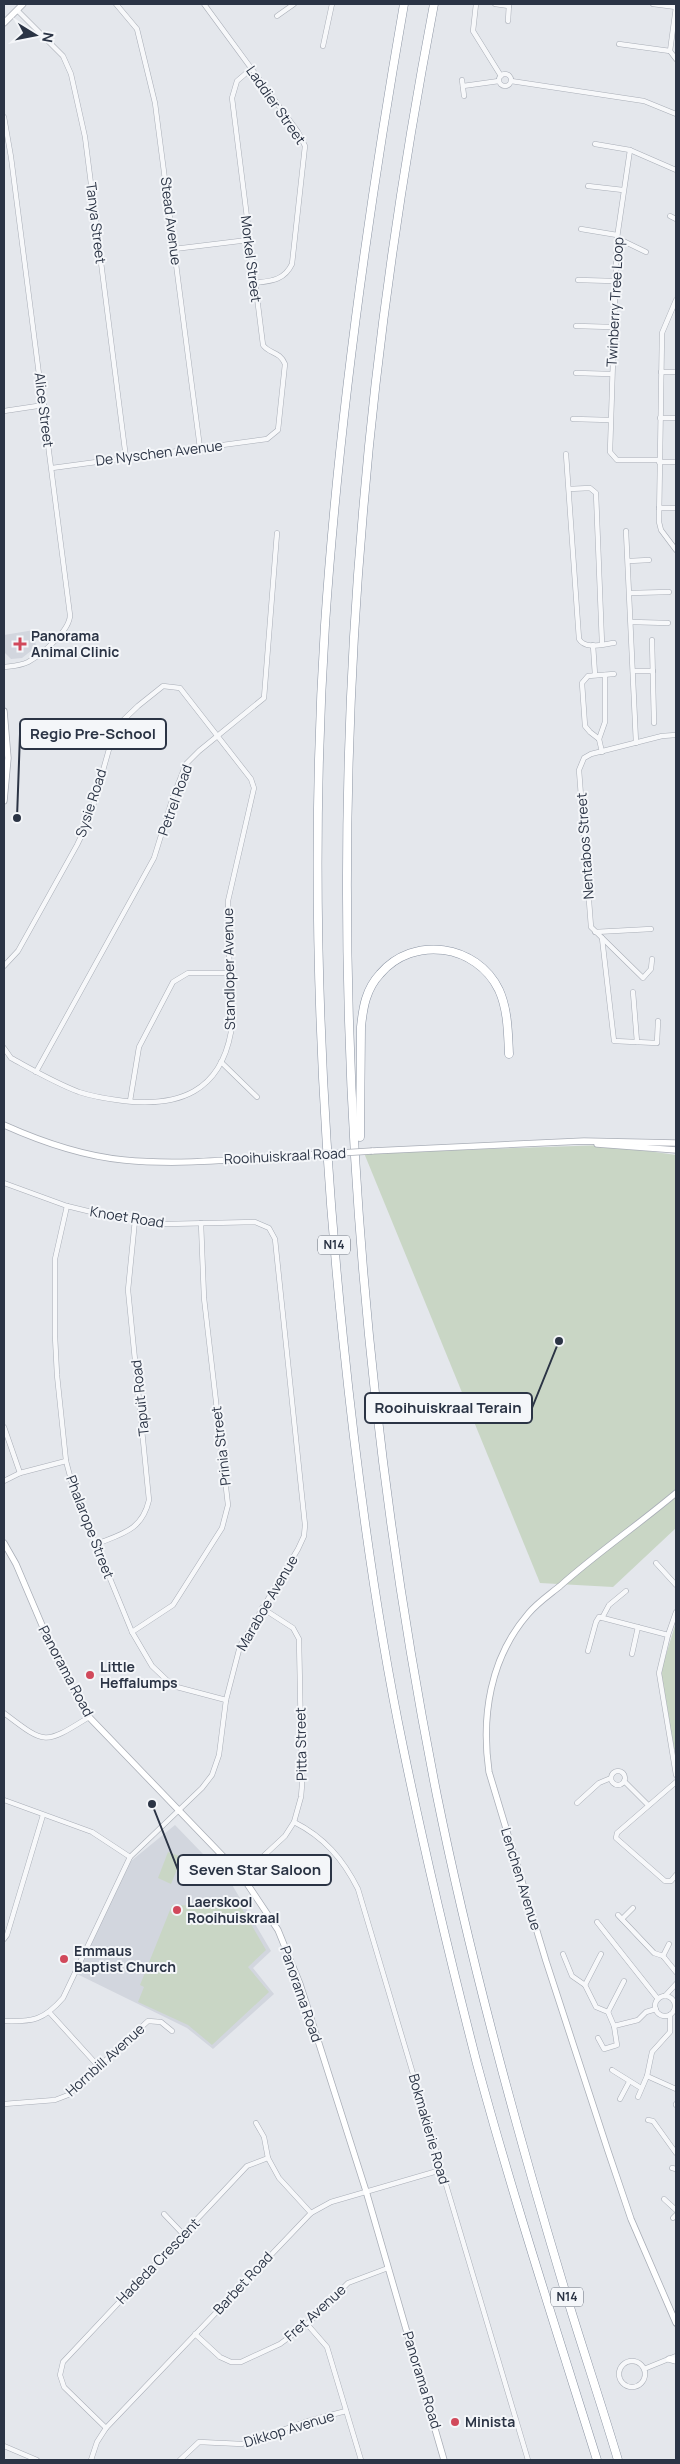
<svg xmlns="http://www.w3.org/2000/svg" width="680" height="2464" viewBox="0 0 680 2464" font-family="Manrope,sans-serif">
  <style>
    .built { fill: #d2d6de }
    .green { fill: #c9d6c5 }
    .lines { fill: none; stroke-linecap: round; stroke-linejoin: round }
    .street-casing { stroke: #a9aeb7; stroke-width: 5.5 }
    .secondary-casing { stroke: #a9aeb7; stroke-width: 7 }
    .highway-casing { stroke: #8b94a3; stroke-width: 9 }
    .street { stroke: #f7f8fa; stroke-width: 4.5 }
    .secondary { stroke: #fff; stroke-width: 5.5 }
    .highway { stroke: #fff; stroke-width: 8 }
    .secondary-bridge-casing { stroke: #a9aeb7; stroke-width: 7; stroke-linecap: butt }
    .secondary-bridge { stroke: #fff; stroke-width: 5.5 }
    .poi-dot { fill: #d1495b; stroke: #f4f6f9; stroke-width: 2 }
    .labels { text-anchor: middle; stroke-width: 4; stroke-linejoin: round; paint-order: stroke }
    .shield { fill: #f4f6f9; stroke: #676e7b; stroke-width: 1 }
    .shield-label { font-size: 12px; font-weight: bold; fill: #2b3445 }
    .street-label { font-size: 14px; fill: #2b3445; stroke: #f4f6f9 }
    .poi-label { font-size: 14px; font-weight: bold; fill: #2b3445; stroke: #f4f6f9; text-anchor: start }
    .leader { fill: none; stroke: #2b3445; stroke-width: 2 }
    .callout-dot { fill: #2b3445; stroke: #f4f6f9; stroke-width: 2 }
    .callout { fill: #f4f6f9; stroke: #2b3445; stroke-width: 2 }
    .callout-label { font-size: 15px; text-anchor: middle; font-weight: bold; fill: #2b3445 }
  </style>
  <rect width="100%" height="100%" fill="#e4e7ec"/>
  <g class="built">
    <path d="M34,630L36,647L22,658L11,659L5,653L4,635Z"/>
    <path d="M175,1825L231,1883L271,1951L253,1968L274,1994L213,2049L187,2028L75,1973L131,1861Z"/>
  </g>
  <g class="green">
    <path d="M606,1145L676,1155V1528L613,1587L540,1583L364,1153Z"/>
    <path d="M676,1622V1750L674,1749L661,1671Z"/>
    <path d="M168,1852L182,1857L171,1884L158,1878Z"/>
    <path d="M172,1905L241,1907L266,1950L248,1967L269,1992L212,2045L188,2025L138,2002L144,1987L140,1985Z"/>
  </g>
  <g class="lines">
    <defs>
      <g id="street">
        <path d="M116,4L137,29L155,103L200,448"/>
        <path d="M204,4L298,132L305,146L292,264C284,281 270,281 254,283"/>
        <path d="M476,4L473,31L501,76"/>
        <path d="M495,4L509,6"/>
        <path d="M653,4L676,7"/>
        <path d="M676,7L670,51L676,59"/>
        <path d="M17,10L63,56L71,74L85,137L126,458"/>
        <path d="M277,16L294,4"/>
        <path d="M508,21L509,4"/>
        <path d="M619,44L670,51"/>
        <path d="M323,46L332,4"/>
        <circle cx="505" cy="80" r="6"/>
        <path d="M462,80L464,96"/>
        <path d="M511,81L644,101L676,114"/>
        <path d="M463,86L499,81"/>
        <path d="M4,117L11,157L70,615C70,631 41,655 28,662C20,666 12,666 4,667"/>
        <path d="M595,144L630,150L676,170"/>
        <path d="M630,150L617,238L610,452L617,460H659"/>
        <path d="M588,186L623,190"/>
        <path d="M670,216L676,219"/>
        <path d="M581,229L617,235"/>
        <path d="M617,238L646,252"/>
        <path d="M174,249L248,240"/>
        <path d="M578,280L614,281"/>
        <path d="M676,300L662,333L659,522L661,530L676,550"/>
        <path d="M576,326L612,327"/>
        <path d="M661,372H676"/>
        <path d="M576,373L611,374"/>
        <path d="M4,411L44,405"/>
        <path d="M660,418H676"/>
        <path d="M573,419L610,420"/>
        <path d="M566,454L579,639C585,650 604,644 614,643"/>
        <path d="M659,462H676"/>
        <path d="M52,468L267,439L278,430L285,364C280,351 269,354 263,345L232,98L237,81L251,69"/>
        <path d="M569,489L590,488L596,493L602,644"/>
        <path d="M659,508H676"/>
        <path d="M626,531L636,743"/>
        <path d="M629,561L649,560"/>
        <path d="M630,593L669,592"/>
        <path d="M631,622L668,623"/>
        <path d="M652,640L654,723"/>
        <path d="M593,645L595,675"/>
        <path d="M633,671H653"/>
        <path d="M599,739L590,732L585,726L582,683L588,676L614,674"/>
        <path d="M602,752L599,739L605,722V675"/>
        <path d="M595,932L651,929"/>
        <path d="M602,938L614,1041L657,1043L658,1021"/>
        <path d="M652,959L651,969L643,978L591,927L579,770L584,758L591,754L662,736L676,735"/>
        <path d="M4,966L18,951L77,845L89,820L115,728L138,706L163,686L180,688L251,779L254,788L228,901L231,1032C220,1092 179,1107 124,1101C108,1099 94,1097 79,1092C55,1083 33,1070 11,1058L4,1048"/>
        <path d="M633,992L637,1042"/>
        <path d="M221,1062L257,1097"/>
        <path d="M36,1072L154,858L173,797L186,764L199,751L264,698L277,533"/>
        <path d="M130,1101L139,1047L173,982L188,973H228"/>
        <path d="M4,1183L67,1206L112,1217L167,1224L255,1222L269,1228L275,1239L305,1525L304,1536L298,1549L240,1646L226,1700L219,1755L212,1775L202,1788L130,1857L63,1998C44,2020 33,2022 4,2021"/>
        <path d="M67,1206L55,1259V1336L57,1375L66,1461L74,1491L132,1632L152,1666L173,1686L226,1700"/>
        <path d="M4,1427L20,1473"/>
        <path d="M4,1481L20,1473L66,1461"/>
        <path d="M94,1545C121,1534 142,1531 149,1500L128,1290L135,1220"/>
        <path d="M656,1563L676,1585"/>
        <path d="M676,1612L668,1635L659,1673L676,1775"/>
        <path d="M602,1618L609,1605L626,1591"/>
        <path d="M132,1632L173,1605L222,1528L228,1505L204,1298L201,1223"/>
        <path d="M588,1651L596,1622L599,1617L668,1635"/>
        <path d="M632,1654L638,1627"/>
        <path d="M4,1713C46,1745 44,1745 89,1717"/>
        <circle cx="618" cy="1778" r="7"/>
        <path d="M624,1781L648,1805"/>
        <path d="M676,1782L617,1833L616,1838L665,1881H671L676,1875"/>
        <path d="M4,1800L92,1832L130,1857"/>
        <path d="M577,1803L599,1783L611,1778"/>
        <path d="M294,1822C324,1837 343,1859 358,1889L528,2460"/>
        <path d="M242,1876L285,1836L294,1822L301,1797L302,1785L299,1639L293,1628L262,1608"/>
        <path d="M618,1915L654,1953L663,1956L676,1972"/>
        <path d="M622,1919L633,1908"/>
        <path d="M597,1922L658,1999"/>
        <path d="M4,1939L7,1935L43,1815"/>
        <path d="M563,1954L572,1976L585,1985L596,2007L608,2012L614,2026L638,2020L646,2012L656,2009"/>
        <path d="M663,1956L669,1944"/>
        <path d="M585,1985L601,1954"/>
        <path d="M665,1996L676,1984"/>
        <circle cx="665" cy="2006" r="10"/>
        <path d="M608,2012L624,1981"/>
        <path d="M50,2013L99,2067"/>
        <path d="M598,2038L604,2049L617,2045L614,2026"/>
        <path d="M612,2070L641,2088"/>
        <path d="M647,2076L676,2089"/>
        <path d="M638,2097L647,2076L652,2052L670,2032V2015"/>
        <path d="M620,2099L629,2082"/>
        <path d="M4,2104L55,2100L68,2095L148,2021L161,2022L172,2031"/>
        <path d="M676,2105V2104"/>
        <path d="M648,2120L653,2121L676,2153"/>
        <path d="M256,2123L264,2137L268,2158"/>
        <path d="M672,2168L676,2169"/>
        <path d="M664,2199L676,2210"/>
        <path d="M164,2214L183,2234"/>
        <path d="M673,2218L676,2215"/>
        <path d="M307,2324L327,2347L361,2460"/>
        <path d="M195,2334L220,2357L231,2362H241L280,2344L307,2324L348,2283L388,2268"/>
        <circle cx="632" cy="2374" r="13"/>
        <path d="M644,2369L676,2356"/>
        <path d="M106,2428L64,2387L60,2375L63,2362L247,2166L268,2158L279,2178L311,2213"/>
        <path d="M4,2446L37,2460"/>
        <path d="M91,2460L97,2442L106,2428L311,2213L331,2202L441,2170"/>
        <path d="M180,2460L199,2442L242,2444L308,2421L346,2411"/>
      </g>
      <g id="secondary">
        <path d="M4,23L23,4"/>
        <path d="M4,711L8,758L4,801"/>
        <path d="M4,1125C42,1142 82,1156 124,1160C184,1166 247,1158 308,1155"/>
        <path d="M597,1144L676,1150"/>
        <path d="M372,1151L584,1141L676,1143"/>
        <path d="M676,1493C638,1525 597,1553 560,1586C549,1595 537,1603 528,1614C490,1658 481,1716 489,1772L546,1961L608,2151L631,2219L676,2323"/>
        <path d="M4,1543L16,1564L53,1651L89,1717L242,1876L278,1930L300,1984L366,2191L444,2460"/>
        <path d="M669,2359L676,2361"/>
      </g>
      <g id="highway">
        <path d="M404,4C368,210 339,416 325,625C310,860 319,1104 343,1338C357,1475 375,1612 403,1747C425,1854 450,1959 477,2064C513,2197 556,2329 597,2460"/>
        <path d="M434,4C402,172 377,342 363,512C326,936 354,1378 437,1796C470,1959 514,2121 562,2281C580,2341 600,2400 618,2460"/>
        <path d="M360,1137L361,1027C363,1007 366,989 380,974C413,935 477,944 499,990C508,1010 508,1033 509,1054"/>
      </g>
    </defs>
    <use href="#street" class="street-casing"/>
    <use href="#secondary" class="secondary-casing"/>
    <use href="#highway" class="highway-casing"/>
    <use href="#street" class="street"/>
    <use href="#secondary" class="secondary"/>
    <use href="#highway" class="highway"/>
    <defs>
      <path id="secondary-bridge" d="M308,1155L372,1151"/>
    </defs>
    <use href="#secondary-bridge" class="secondary-bridge-casing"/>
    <use href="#secondary-bridge" class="secondary-bridge"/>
  </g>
  <g class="poi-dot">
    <path d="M17.5 636.5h5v5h5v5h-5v5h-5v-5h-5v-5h5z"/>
    <circle cx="90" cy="1675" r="5"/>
    <circle cx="177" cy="1910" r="5"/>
    <circle cx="64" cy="1959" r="5"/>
    <circle cx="455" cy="2422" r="5"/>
  </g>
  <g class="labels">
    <g class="shield">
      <rect x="318" y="1235.5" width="32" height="19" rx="4"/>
      <rect x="551" y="2287.5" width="32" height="19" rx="4"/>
    </g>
    <g class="shield-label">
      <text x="334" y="1249">N14</text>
      <text x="567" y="2301">N14</text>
    </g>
    <g class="street-label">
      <text transform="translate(276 105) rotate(55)" y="5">Laddier Street</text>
      <text transform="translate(171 221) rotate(83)" y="5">Stead Avenue</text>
      <text transform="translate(96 223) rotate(83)" y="5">Tanya Street</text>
      <text transform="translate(251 259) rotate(83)" y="5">Morkel Street</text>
      <text transform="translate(615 302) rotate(-87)" y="5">Twinberry Tree Loop</text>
      <text transform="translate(44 410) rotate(83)" y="5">Alice Street</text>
      <text transform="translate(159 453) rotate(-7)" y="5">De Nyschen Avenue</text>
      <text transform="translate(175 800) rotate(-70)" y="5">Petrel Road</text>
      <text transform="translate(91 803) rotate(-72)" y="5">Sysie Road</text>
      <text transform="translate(585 846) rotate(-94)" y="5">Nentabos Street</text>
      <text transform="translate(229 969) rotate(-91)" y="5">Standloper Avenue</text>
      <text transform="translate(285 1156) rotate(-3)" y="5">Rooihuiskraal Road</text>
      <text transform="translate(127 1217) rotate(9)" y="5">Knoet Road</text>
      <text transform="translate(140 1398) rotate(-96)" y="5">Tapuit Road</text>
      <text transform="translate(221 1446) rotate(-97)" y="5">Prinia Street</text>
      <text transform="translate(90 1527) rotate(69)" y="5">Phalarope Street</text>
      <text transform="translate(267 1603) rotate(-60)" y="5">Maraboe Avenue</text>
      <text transform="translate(66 1671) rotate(62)" y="5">Panorama Road</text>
      <text transform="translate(301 1744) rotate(-91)" y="5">Pitta Street</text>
      <text transform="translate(521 1879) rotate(73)" y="5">Lenchen Avenue</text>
      <text transform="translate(301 1994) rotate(71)" y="5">Panorama Road</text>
      <text transform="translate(105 2060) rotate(-42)" y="5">Hornbill Avenue</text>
      <text transform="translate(429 2129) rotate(74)" y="5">Bokmakierie Road</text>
      <text transform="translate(158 2261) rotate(-46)" y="5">Hadeda Crescent</text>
      <text transform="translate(243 2283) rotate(-47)" y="5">Barbet Road</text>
      <text transform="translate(315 2313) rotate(-42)" y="5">Fret Avenue</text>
      <text transform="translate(422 2380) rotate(73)" y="5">Panorama Road</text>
      <text transform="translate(289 2429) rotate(-17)" y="5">Dikkop Avenue</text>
    </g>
    <g class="poi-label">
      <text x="31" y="641">Panorama<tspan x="31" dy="16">Animal Clinic</tspan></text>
      <text x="100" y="1672">Little<tspan x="100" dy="16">Heffalumps</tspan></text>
      <text x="187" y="1907">Laerskool<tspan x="187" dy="16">Rooihuiskraal</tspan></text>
      <text x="74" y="1956">Emmaus<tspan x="74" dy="16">Baptist Church</tspan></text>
      <text x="465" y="2427">Minista</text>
    </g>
  </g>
  <path class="leader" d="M17 818L20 734M559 1341L532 1408M152 1804L178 1870"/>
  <g class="callout-dot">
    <circle cx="17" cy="818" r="5"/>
    <circle cx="559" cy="1341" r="5"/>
    <circle cx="152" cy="1804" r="5"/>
  </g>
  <g class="callout">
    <rect x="20" y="719" width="146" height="30" rx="5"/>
    <rect x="365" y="1393" width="167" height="30" rx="5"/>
    <rect x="178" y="1855" width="153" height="30" rx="5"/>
  </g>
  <g class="callout-label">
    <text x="93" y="739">Regio Pre-School</text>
    <text x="448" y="1413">Rooihuiskraal Terain</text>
    <text x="255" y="1875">Seven Star Saloon</text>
  </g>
  <rect width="680" height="2464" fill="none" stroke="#2b3445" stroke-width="10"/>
  <g transform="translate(35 35) rotate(100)" stroke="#f4f6f9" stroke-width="4" paint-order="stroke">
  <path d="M0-4L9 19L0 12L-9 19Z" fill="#2b3445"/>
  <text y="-8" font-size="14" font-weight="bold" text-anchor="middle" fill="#2b3445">N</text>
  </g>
</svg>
